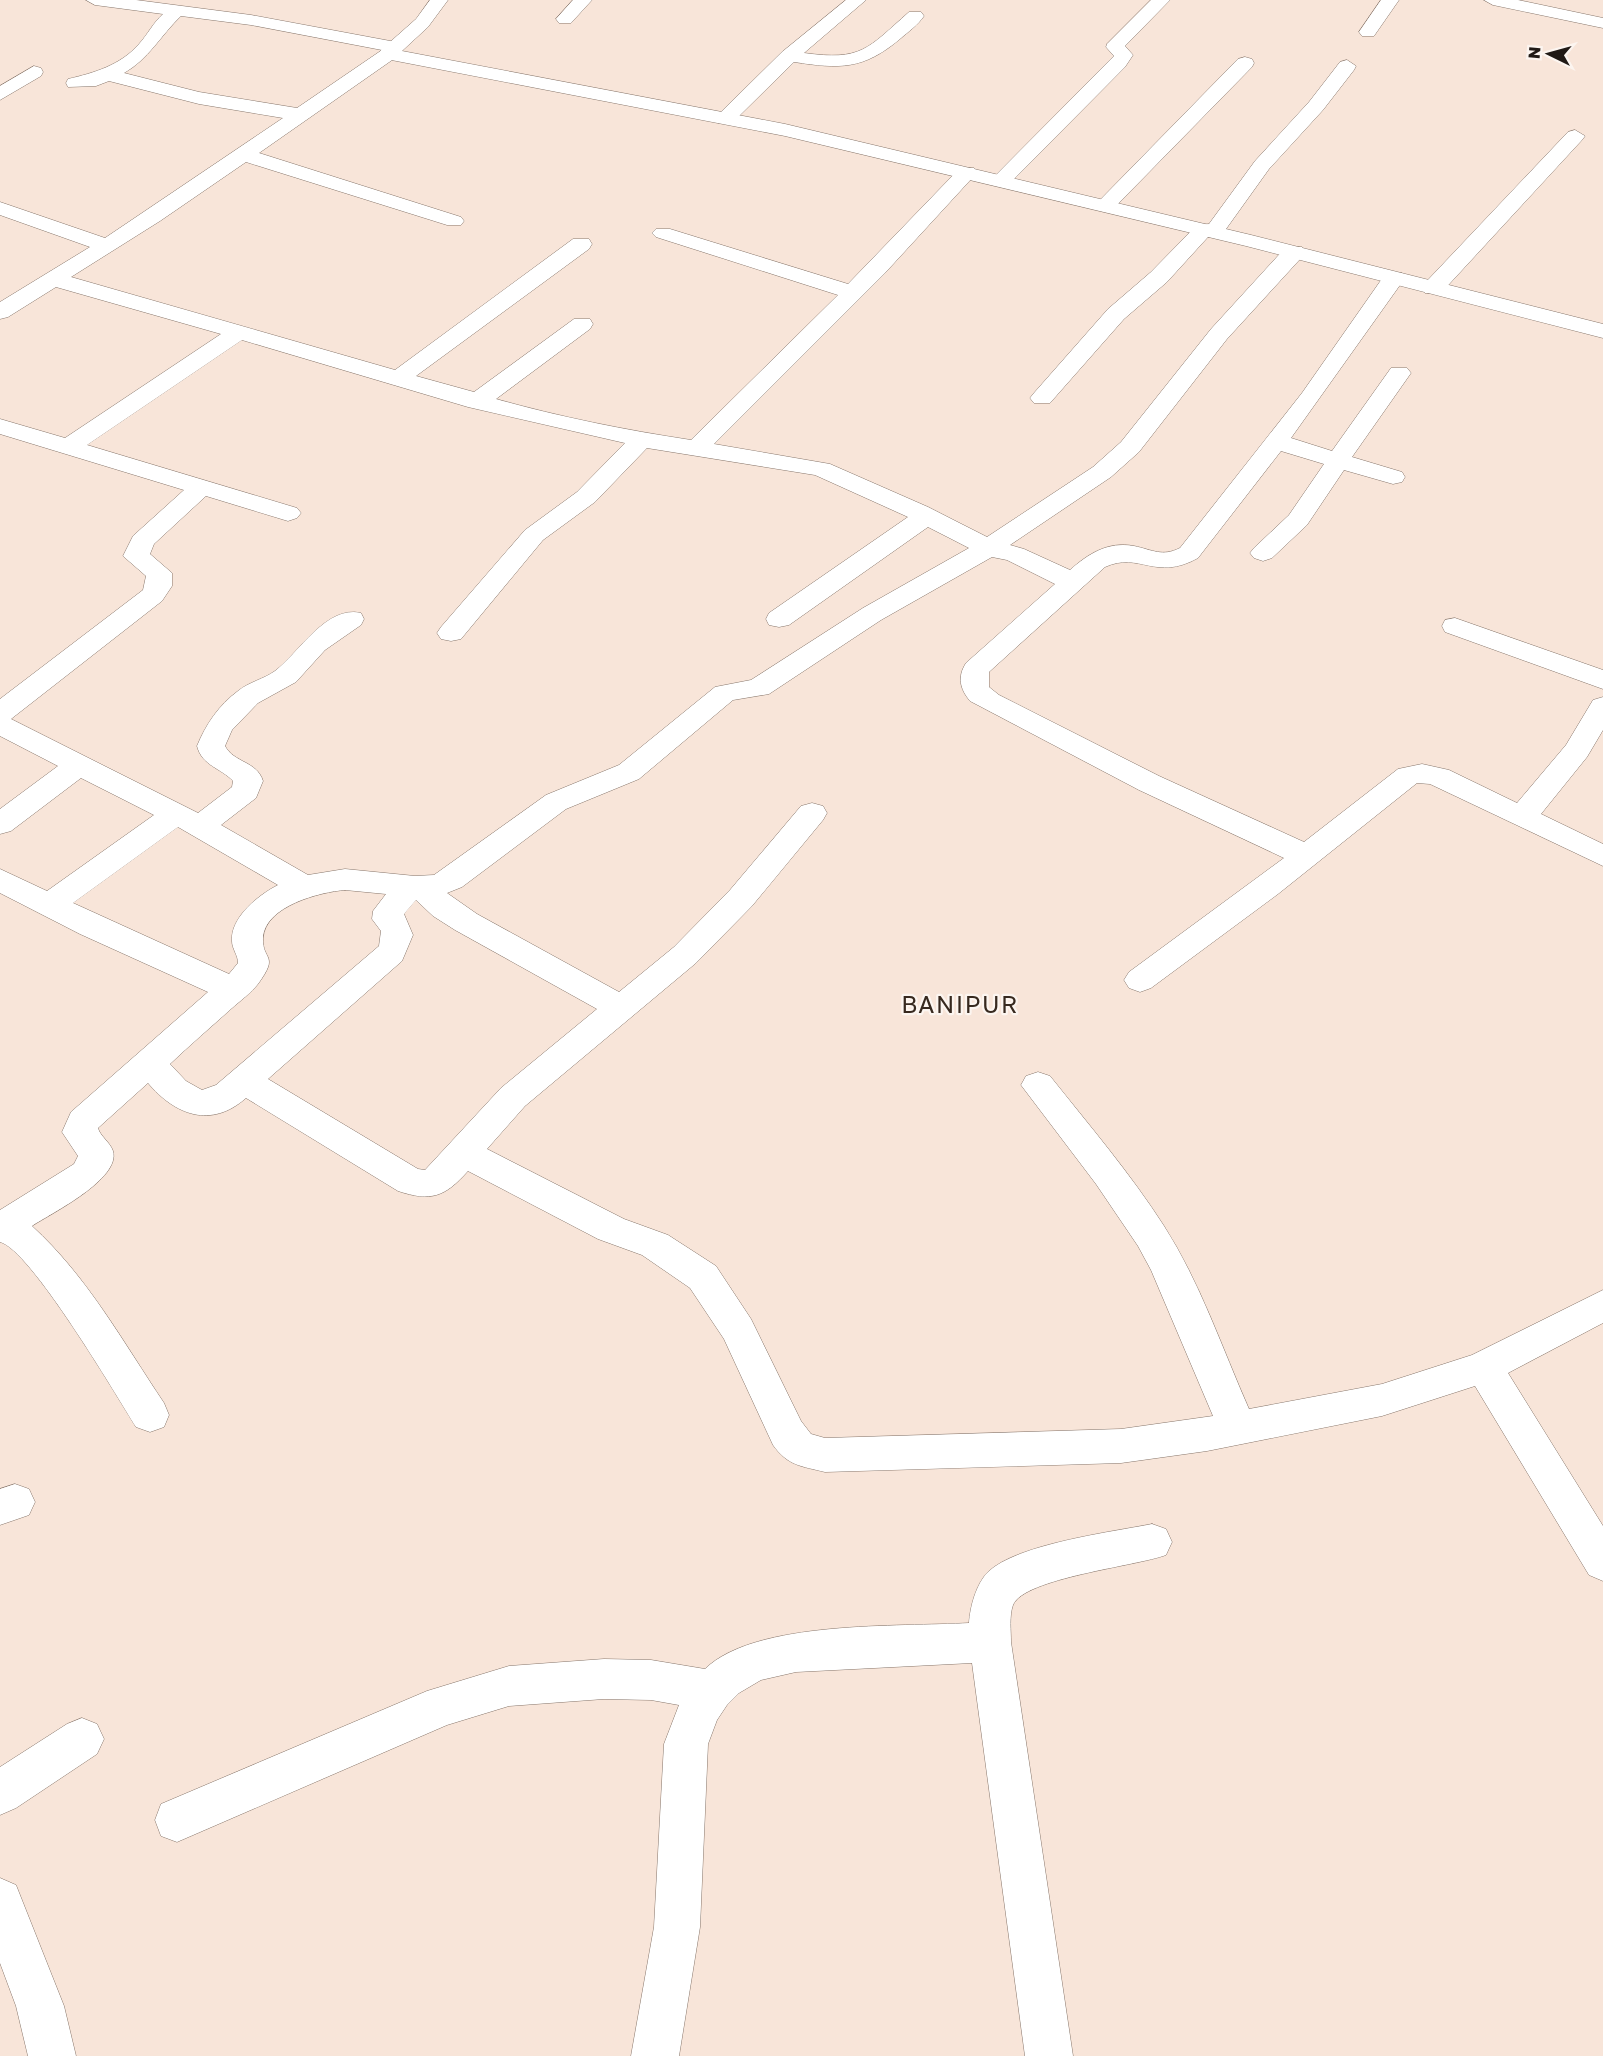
<svg xmlns="http://www.w3.org/2000/svg" width="1603" height="2056" viewBox="0 0 1603 2056" font-family="'Golos Text',sans-serif">
  <style>
    .lines { fill: none; stroke-linecap: round; stroke-linejoin: round }
    .minor-casing { stroke: #87766b; stroke-width: 1 }
    .tertiary-casing { stroke: #87766b; stroke-width: 1 }
    .minor { fill: #fff; fill-rule: evenodd }
    .tertiary { fill: #fff; fill-rule: evenodd }
    .labels { text-anchor: middle; stroke-width: 4.5; stroke-linejoin: round; paint-order: stroke }
    .quarter-label { font-size: 24px; letter-spacing: 1.5px; fill: #37291f; stroke: #fcf5f0 }
  </style>
  <rect width="100%" height="100%" fill="#f8e5d9"/>
  <g class="lines">
    <defs>
      <g id="minor">
        <path d="M86,0H136L251,15L401,43L404,47L396,52L395,58L259,153L461,217L464,221L461,225H447L246,162L160,221L71,277L395,370L573,239H589L592,244L589,249L416,376L474,392L574,319H590L593,324L590,329L496,399C560,417 625,430 691,440L838,295L656,237L652,233L656,229H670L848,284L960,168H974L977,172L974,176L885,273L714,444L830,464L928,507L987,537L1093,467L1121,442L1211,329L1286,247H1302L1305,252L1302,257L1227,339L1139,452L1111,477L1010,545L1024,549L1070,570C1088,554 1108,541 1134,546C1153,550 1162,557 1180,548L1302,393L1386,273H1402L1405,278L1291,438L1332,451L1391,368H1407L1411,373L1352,457L1402,472L1405,477L1402,482L1393,484L1344,470L1307,525L1272,558L1263,561L1254,558L1250,553L1254,548L1289,515L1324,464L1281,451L1198,558C1155,582 1140,551 1105,567L989,672V687L999,695L1159,776L1304,842L1398,769L1422,764L1449,770L1517,803L1566,745L1593,700L1603,697V730L1587,757L1541,814L1603,844V866L1430,784L1417,783L1278,894L1151,988L1140,992L1129,988L1124,980L1129,972L1284,858L1139,790L970,701C960,689 957,677 966,663L1055,584L1007,560L992,557L881,620L769,694L733,700L639,779L566,809L462,887L447,893L477,914L619,992L674,947L730,890L801,806L812,803L823,806L827,813L823,820L752,906L696,963L525,1106L487,1149L624,1219L668,1235L716,1266L751,1319L801,1421L811,1434L825,1438L1121,1429L1213,1416L1151,1270L1138,1246L1096,1184L1021,1085L1026,1076L1038,1072L1050,1076C1089,1125 1130,1173 1164,1226C1200,1282 1222,1348 1249,1409L1382,1384L1472,1355L1603,1290V1323L1508,1373L1603,1526V1581L1589,1575L1475,1386L1382,1416L1207,1451L1121,1463L825,1472C801,1466 788,1466 773,1445L724,1339L690,1288L642,1255L598,1239L468,1171C445,1197 431,1202 398,1191L246,1098C211,1129 175,1115 148,1083L98,1128C100,1136 110,1142 113,1151C121,1179 52,1213 32,1226C87,1276 123,1342 164,1403L169,1415L164,1427L150,1432L136,1427C116,1395 30,1249 0,1242V1210L74,1164L78,1156L62,1132L71,1112L208,992L80,934L0,893V869L47,891L154,815L81,778L11,831L0,834V809L58,766L0,736V699L143,590L146,576L123,556L133,536L184,490L0,434V419L65,438L221,334L56,287L8,317L0,319V302L90,247L0,215V202L105,238L283,118L199,104L109,81L96,86L68,87L66,83L68,79C94,73 121,65 139,44C148,34 153,23 163,14L95,5ZM181,16L251,25L382,50L297,108L199,92L124,73C149,59 160,36 181,16ZM242,340L468,407L625,443L577,492L525,530L441,627L437,633L441,639L451,641L461,639L543,540L595,502L647,448L815,475L908,517L769,613L766,619L769,625L779,627L789,625L928,527L969,548L863,608L751,680L715,687L619,765L546,795L434,875L415,876L345,869L308,875L221,825L256,798L263,781C257,761 234,763 225,746L232,730L258,703L296,682L325,650L361,625L364,619L361,613C326,605 299,653 275,671C264,679 249,682 238,691C219,705 206,724 197,746C202,766 221,768 233,781L232,787L198,813L11,719L162,601L172,586V573L150,554L154,544L206,496L288,521L297,518L301,513L297,508L87,445ZM178,827L278,885C260,894 230,917 232,941C232,949 238,955 238,963L229,974L73,903ZM345,890L386,894L373,911L372,919L381,931L379,946L216,1085L202,1090L186,1081L170,1064C190,1045 211,1027 231,1009C240,1001 251,993 258,984C280,954 262,961 263,938C265,906 320,892 345,890ZM416,900L433,916L455,930L597,1009L501,1088L425,1170L418,1169L268,1079L402,961L413,935L404,914Z"/>
        <path d="M573,0H592L571,23H559L556,19Z"/>
        <path d="M846,0H866L804,53C862,61 867,49 909,12H921L924,16C918,25 908,32 900,39C863,70 840,69 794,62L732,123H718L715,119L718,115L782,52Z"/>
        <path d="M1151,0H1170L1125,46L1133,55L1125,67L1009,184H995L992,180L995,176L1111,59L1114,56L1106,47L1107,44Z"/>
        <path d="M1381,0H1399L1374,36H1362L1359,32Z"/>
        <path d="M1484,0H1518L1603,18V28L1493,5Z"/>
        <path d="M1245,57L1252,59L1254,63L1252,67L1113,209H1099L1096,205L1099,201L1238,59Z"/>
        <path d="M1347,60L1356,66L1354,70L1323,110L1269,169L1221,236L1208,237L1167,282L1124,319L1050,403H1034L1030,398L1034,393L1108,309L1151,272L1197,225L1209,224L1255,161L1309,102L1340,62Z"/>
        <path d="M34,66L41,68L43,72L41,76L0,100V86Z"/>
        <path d="M1575,130L1585,136L1582,140L1441,293H1425L1422,288L1425,283L1568,132Z"/>
        <path d="M1455,618L1603,670V689L1445,632L1442,626L1445,620Z"/>
        <path d="M15,1484L29,1489L35,1502L29,1515L0,1525V1489Z"/>
        <path d="M1152,1524L1166,1529L1172,1542L1166,1555C1137,1566 1024,1578 1013,1605C1009,1616 1011,1631 1011,1642L1073,2056H1025L972,1663L796,1672L761,1680L739,1693L727,1705L717,1720L708,1744L700,1927L679,2056H631L654,1927L664,1744L679,1705L651,1700L604,1699L509,1706L447,1725L177,1842L161,1836L155,1820L161,1804L427,1691L509,1666L604,1659L651,1660L705,1669C755,1620 900,1627 969,1623C970,1607 976,1584 988,1572C1017,1544 1112,1532 1152,1524Z"/>
        <path d="M82,1718L97,1724L104,1739L97,1754L16,1808L0,1815V1767L67,1724Z"/>
        <path d="M0,1878L16,1885L64,2006L76,2056H28L16,2006L0,1963Z"/>
      </g>
      <path id="tertiary" d="M430,0H448L428,27L402,51L785,124L1251,235L1603,324V338L1246,246L785,136L381,58L379,54L381,50L416,19Z"/>
    </defs>
    <use href="#minor" class="minor-casing"/>
    <use href="#tertiary" class="tertiary-casing"/>
    <use href="#minor" class="minor"/>
    <use href="#tertiary" class="tertiary"/>
  </g>
  <g class="labels">
    <g class="quarter-label">
      <text x="960" y="1013">BANIPUR</text>
    </g>
  </g>
  <g transform="translate(1549 54) rotate(275)" stroke="#fcf5f0" stroke-width="4.5" paint-order="stroke">
  <path d="M0-4.5L10 22L0 15L-10 22Z" fill="#201915"/>
  <text y="-9" font-size="16" font-weight="bold" text-anchor="middle" fill="#201915">N</text>
  </g>
</svg>
